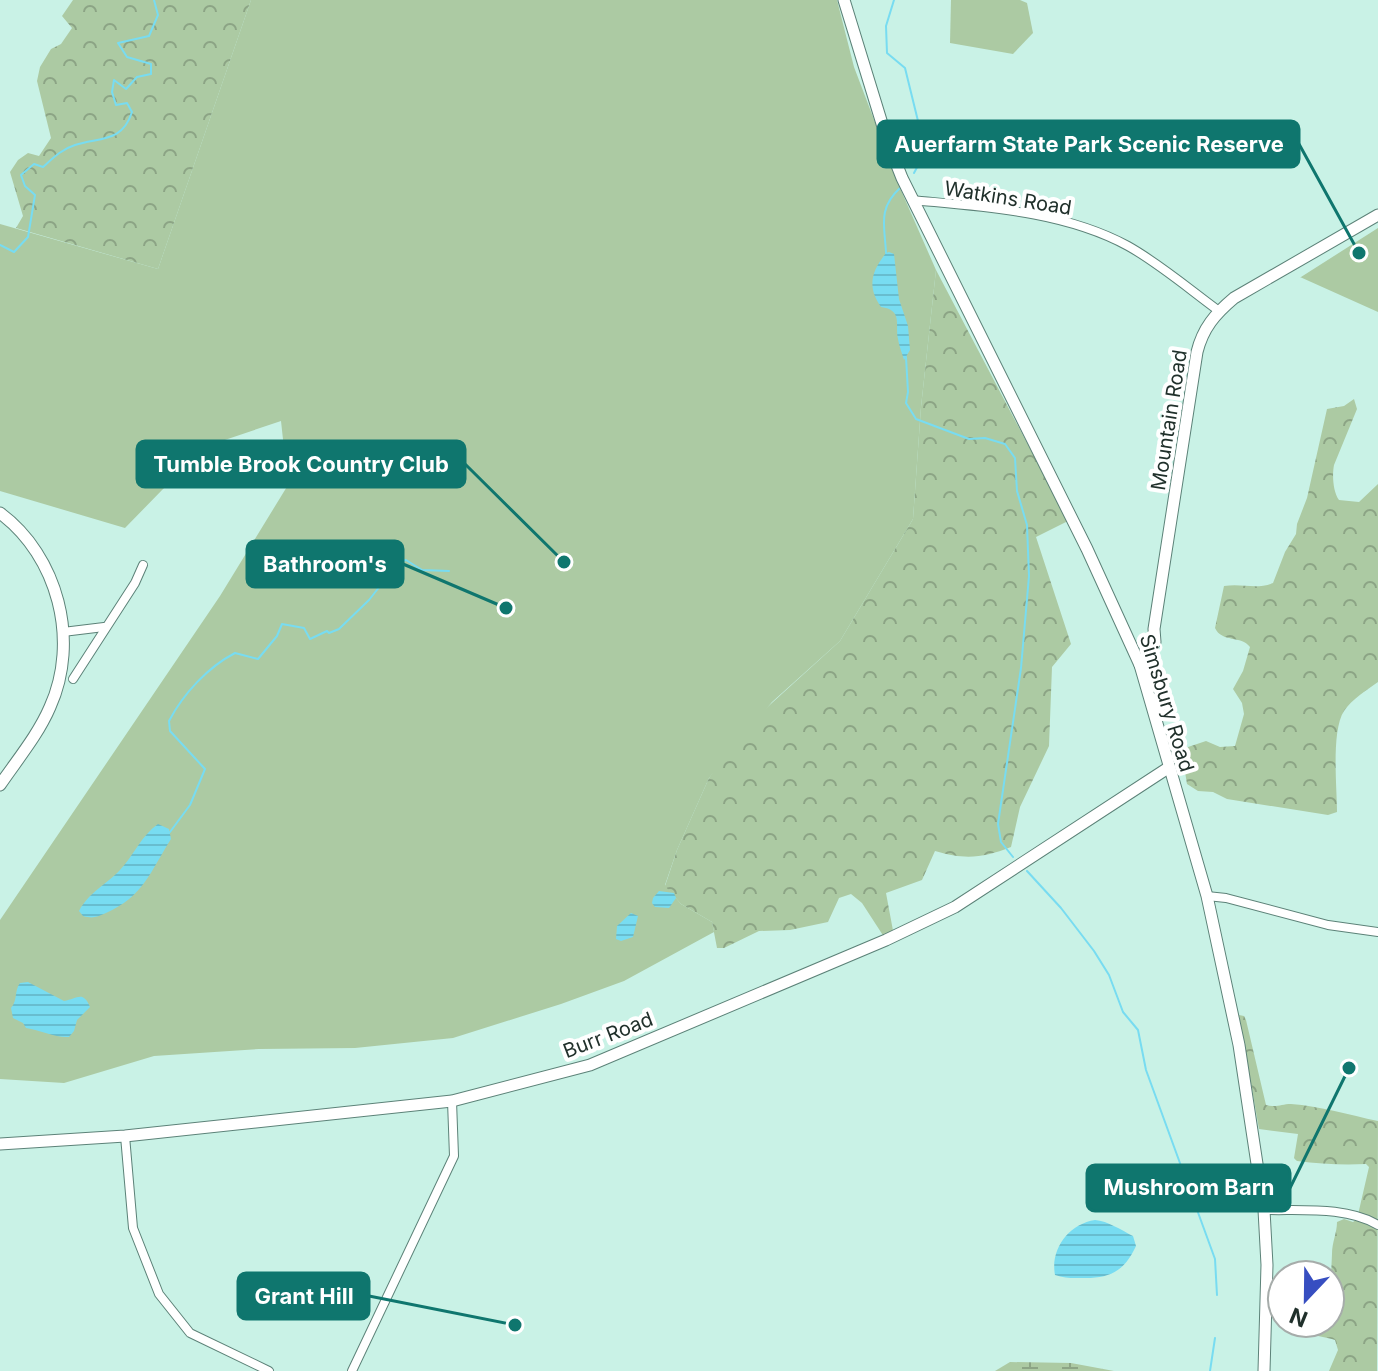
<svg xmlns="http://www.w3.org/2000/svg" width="1378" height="1371" viewBox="0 0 1378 1371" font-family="Inter,sans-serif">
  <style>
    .green { fill: #accaa3 }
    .forest { fill: url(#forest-crowns) }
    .wetland { fill: url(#wetland-marsh) }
    .water { fill: url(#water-rules) }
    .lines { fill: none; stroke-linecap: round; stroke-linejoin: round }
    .stream { stroke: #78dcf1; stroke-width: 2 }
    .street-casing { stroke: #5c8278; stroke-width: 10 }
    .secondary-casing { stroke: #5c8278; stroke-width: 13 }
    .street { stroke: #fff; stroke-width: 8 }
    .secondary { stroke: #fff; stroke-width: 11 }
    .labels { text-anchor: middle; stroke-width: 8; stroke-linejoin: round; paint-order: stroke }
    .street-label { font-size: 20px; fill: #20302b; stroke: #fff }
    .leader { fill: none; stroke: #0f766e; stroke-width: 3 }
    .callout-dot { fill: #0f766e; stroke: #fff; stroke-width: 3 }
    .callout { fill: #0f766e; stroke: #0f766e; stroke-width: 3 }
    .callout-label { font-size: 22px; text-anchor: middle; font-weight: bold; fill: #fff }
  </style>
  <defs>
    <pattern id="forest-crowns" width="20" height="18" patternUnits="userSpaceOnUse" patternTransform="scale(2)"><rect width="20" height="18" fill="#accaa3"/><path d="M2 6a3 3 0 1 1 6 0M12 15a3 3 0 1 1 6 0" fill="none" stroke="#8ca485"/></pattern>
    <pattern id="wetland-marsh" width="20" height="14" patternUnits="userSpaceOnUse" patternTransform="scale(2)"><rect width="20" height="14" fill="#accaa3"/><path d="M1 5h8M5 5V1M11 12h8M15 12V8" fill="none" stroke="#8ca485"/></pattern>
    <pattern id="water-rules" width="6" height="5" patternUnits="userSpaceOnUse" patternTransform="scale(2)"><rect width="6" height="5" fill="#78dcf1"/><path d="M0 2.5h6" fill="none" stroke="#68bdcf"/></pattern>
  </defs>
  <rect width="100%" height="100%" fill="#c9f2e6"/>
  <g class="green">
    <path d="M251,0H837L854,67L900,188L936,270L921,407L913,519L840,641L772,702L709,778L677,850L665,885L681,904L712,922L714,932L624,981L561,1004L453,1038L355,1048L259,1049L154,1056L64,1083L0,1079V920L220,596L288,485L281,421L204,447L125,528L0,491V224L158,269Z"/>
    <path d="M951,0H1020L1027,3L1033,33L1013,54L950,43Z"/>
    <path d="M1378,228V312L1300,277H1301Z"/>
  </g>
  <g class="forest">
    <path d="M73,0H251L158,269L16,228L23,216L10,172L18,160L28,153L39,156L51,138L37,81L40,67L51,49L61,44L72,28L62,16Z"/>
    <path d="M936,270L1068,521L1036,537L1071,644L1052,667L1049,746L1020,807L1011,847C983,858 965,860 935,851L922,880L886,893L894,936L886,940L862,903L851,894L839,898L828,922L790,930L759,931L724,948H717L712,922L681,904L665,886L677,850L709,778L741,731L840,641L913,519L921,407Z"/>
    <path d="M1354,399L1357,409L1334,465C1332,475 1333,492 1339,500L1359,502L1378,484V682C1367,690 1352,699 1344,711C1331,731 1337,788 1337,812L1328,815L1227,799L1213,792L1198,791L1187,784L1185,772L1177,754L1182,749L1206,741L1220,747L1235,746L1244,714L1242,703L1233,689L1243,671L1250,647C1241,635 1222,643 1215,628L1224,586C1243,583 1255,590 1273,583L1285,552L1296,534L1297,524L1307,498L1327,409L1344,406Z"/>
    <path d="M1239,1015L1244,1016L1246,1020L1266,1105C1277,1108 1281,1104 1291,1104C1320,1106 1349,1115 1378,1121L1377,1371H1329L1338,1350L1335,1340C1319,1335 1295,1334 1282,1323H1330C1330,1298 1331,1276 1332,1254C1332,1242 1337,1233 1337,1222L1344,1219L1353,1222L1357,1219L1369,1167L1366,1164C1342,1165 1320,1164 1297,1161L1294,1158L1298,1134L1259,1129Z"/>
  </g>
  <path class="wetland" d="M1010,1362L1071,1363L1114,1371H995Z"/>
  <g class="water">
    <path d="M889,252L894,254L899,299L908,326L910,350L904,360C902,353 899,346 898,339C895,324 903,310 881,307C867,287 871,272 886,253Z"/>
    <path d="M158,824L169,829L171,839C150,872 144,896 106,913C97,917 93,919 83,916L79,911C89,892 106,885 120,870C134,855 141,836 158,824Z"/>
    <path d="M659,891L674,893L676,898L669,908L655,907L652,903L653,898Z"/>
    <path d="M631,913L638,916L633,937L621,941L616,939L617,926Z"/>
    <path d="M28,982L64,1001C77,999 83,990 90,1007L77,1020L74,1031L69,1037C56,1038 40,1030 26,1028L23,1023L13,1018L11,1008C18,1000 14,991 20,983Z"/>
    <path d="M1095,1220C1108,1221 1121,1230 1133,1236L1136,1246C1125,1270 1111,1278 1086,1278C1075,1278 1066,1279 1055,1275C1050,1249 1069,1224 1095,1220Z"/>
  </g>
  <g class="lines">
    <g class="stream">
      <path d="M894,0L886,26L887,53L905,68L918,121C911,141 928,150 914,173"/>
      <path d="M0,245L14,252L28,237L35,195L25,186L21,175L34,164L43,167C53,158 62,149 75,145C100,137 122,143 132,112L127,103L116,105L112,92L114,80L126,89L137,77L151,74V64L127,57L118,43L149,36L158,15L154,0"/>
      <path d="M886,253C885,227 877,209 900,188"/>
      <path d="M906,357L908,392L906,403L916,419L969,439L985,438L1005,444L1015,458L1017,491L1027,525L1029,576L1021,668L998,824L1001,842L1013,857"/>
      <path d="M170,832L190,805L205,769L170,731L169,721C183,694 208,667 235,653L258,659L277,636L282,624L304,628L310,639L327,631L329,633L339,629L369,600L399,562L406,560L422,570L449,571"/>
      <path d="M1027,871L1061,908L1094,951L1109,975L1123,1012L1138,1030L1146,1070L1215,1259L1217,1295"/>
      <path d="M1210,1371L1215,1338"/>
    </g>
    <defs>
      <g id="street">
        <path d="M912,200C984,207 1064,211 1128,246C1160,264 1189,289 1219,311"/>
        <path d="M63,632L104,627"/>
        <path d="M73,679L135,583L143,565"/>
        <path d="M1207,896L1226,898L1328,925L1378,932"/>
        <path d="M125,1136L133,1228L159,1294L190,1333L269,1371"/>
        <path d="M1264,1210C1301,1211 1346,1206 1378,1225"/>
        <path d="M352,1371L454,1156L452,1101"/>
      </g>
      <g id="secondary">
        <path d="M844,0L887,140L902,178L1087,549L1140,665L1207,896L1239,1045L1264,1210L1267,1265L1264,1371"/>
        <path d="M0,513C58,556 80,641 50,707C38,735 17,760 0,785"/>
        <path d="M1140,665L1155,642L1154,629L1197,352C1203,328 1215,314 1234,298L1378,215"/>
        <path d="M0,1144L125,1136L452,1101L590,1065L886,940L955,907L1168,768"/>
      </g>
    </defs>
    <use href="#street" class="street-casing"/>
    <use href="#secondary" class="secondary-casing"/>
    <use href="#street" class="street"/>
    <use href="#secondary" class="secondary"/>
  </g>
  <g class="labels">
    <g class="street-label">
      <text transform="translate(1008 198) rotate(9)" y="7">Watkins Road</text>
      <text transform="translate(1169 420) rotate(-81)" y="7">Mountain Road</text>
      <text transform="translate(1167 703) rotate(73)" y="7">Simsbury Road</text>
      <text transform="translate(608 1035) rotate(-21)" y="7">Burr Road</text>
    </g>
  </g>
  <path class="leader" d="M1359 253L1299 144M564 562L465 464M506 608L403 564M1349 1068L1290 1188M515 1325L369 1296"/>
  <g class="callout-dot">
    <circle cx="1359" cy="253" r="8"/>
    <circle cx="564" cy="562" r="8"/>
    <circle cx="506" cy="608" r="8"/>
    <circle cx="1349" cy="1068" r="8"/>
    <circle cx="515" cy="1325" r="8"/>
  </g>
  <g class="callout">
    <rect x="878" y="121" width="421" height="46" rx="8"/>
    <rect x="137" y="441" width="328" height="46" rx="8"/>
    <rect x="247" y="541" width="156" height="46" rx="8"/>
    <rect x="1087" y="1165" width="203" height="46" rx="8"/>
    <rect x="238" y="1273" width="131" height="46" rx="8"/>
  </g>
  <g class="callout-label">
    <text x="1089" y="152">Auerfarm State Park Scenic Reserve</text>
    <text x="301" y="472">Tumble Brook Country Club</text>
    <text x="325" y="572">Bathroom's</text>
    <text x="1189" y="1195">Mushroom Barn</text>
    <text x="304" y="1304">Grant Hill</text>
  </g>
  <g transform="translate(1306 1299) rotate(202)"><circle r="38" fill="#ffffff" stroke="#a6acaa" stroke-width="2"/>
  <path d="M0-6L14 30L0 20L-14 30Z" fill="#374ec1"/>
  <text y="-12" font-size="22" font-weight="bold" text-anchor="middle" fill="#20302b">N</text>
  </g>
</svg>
